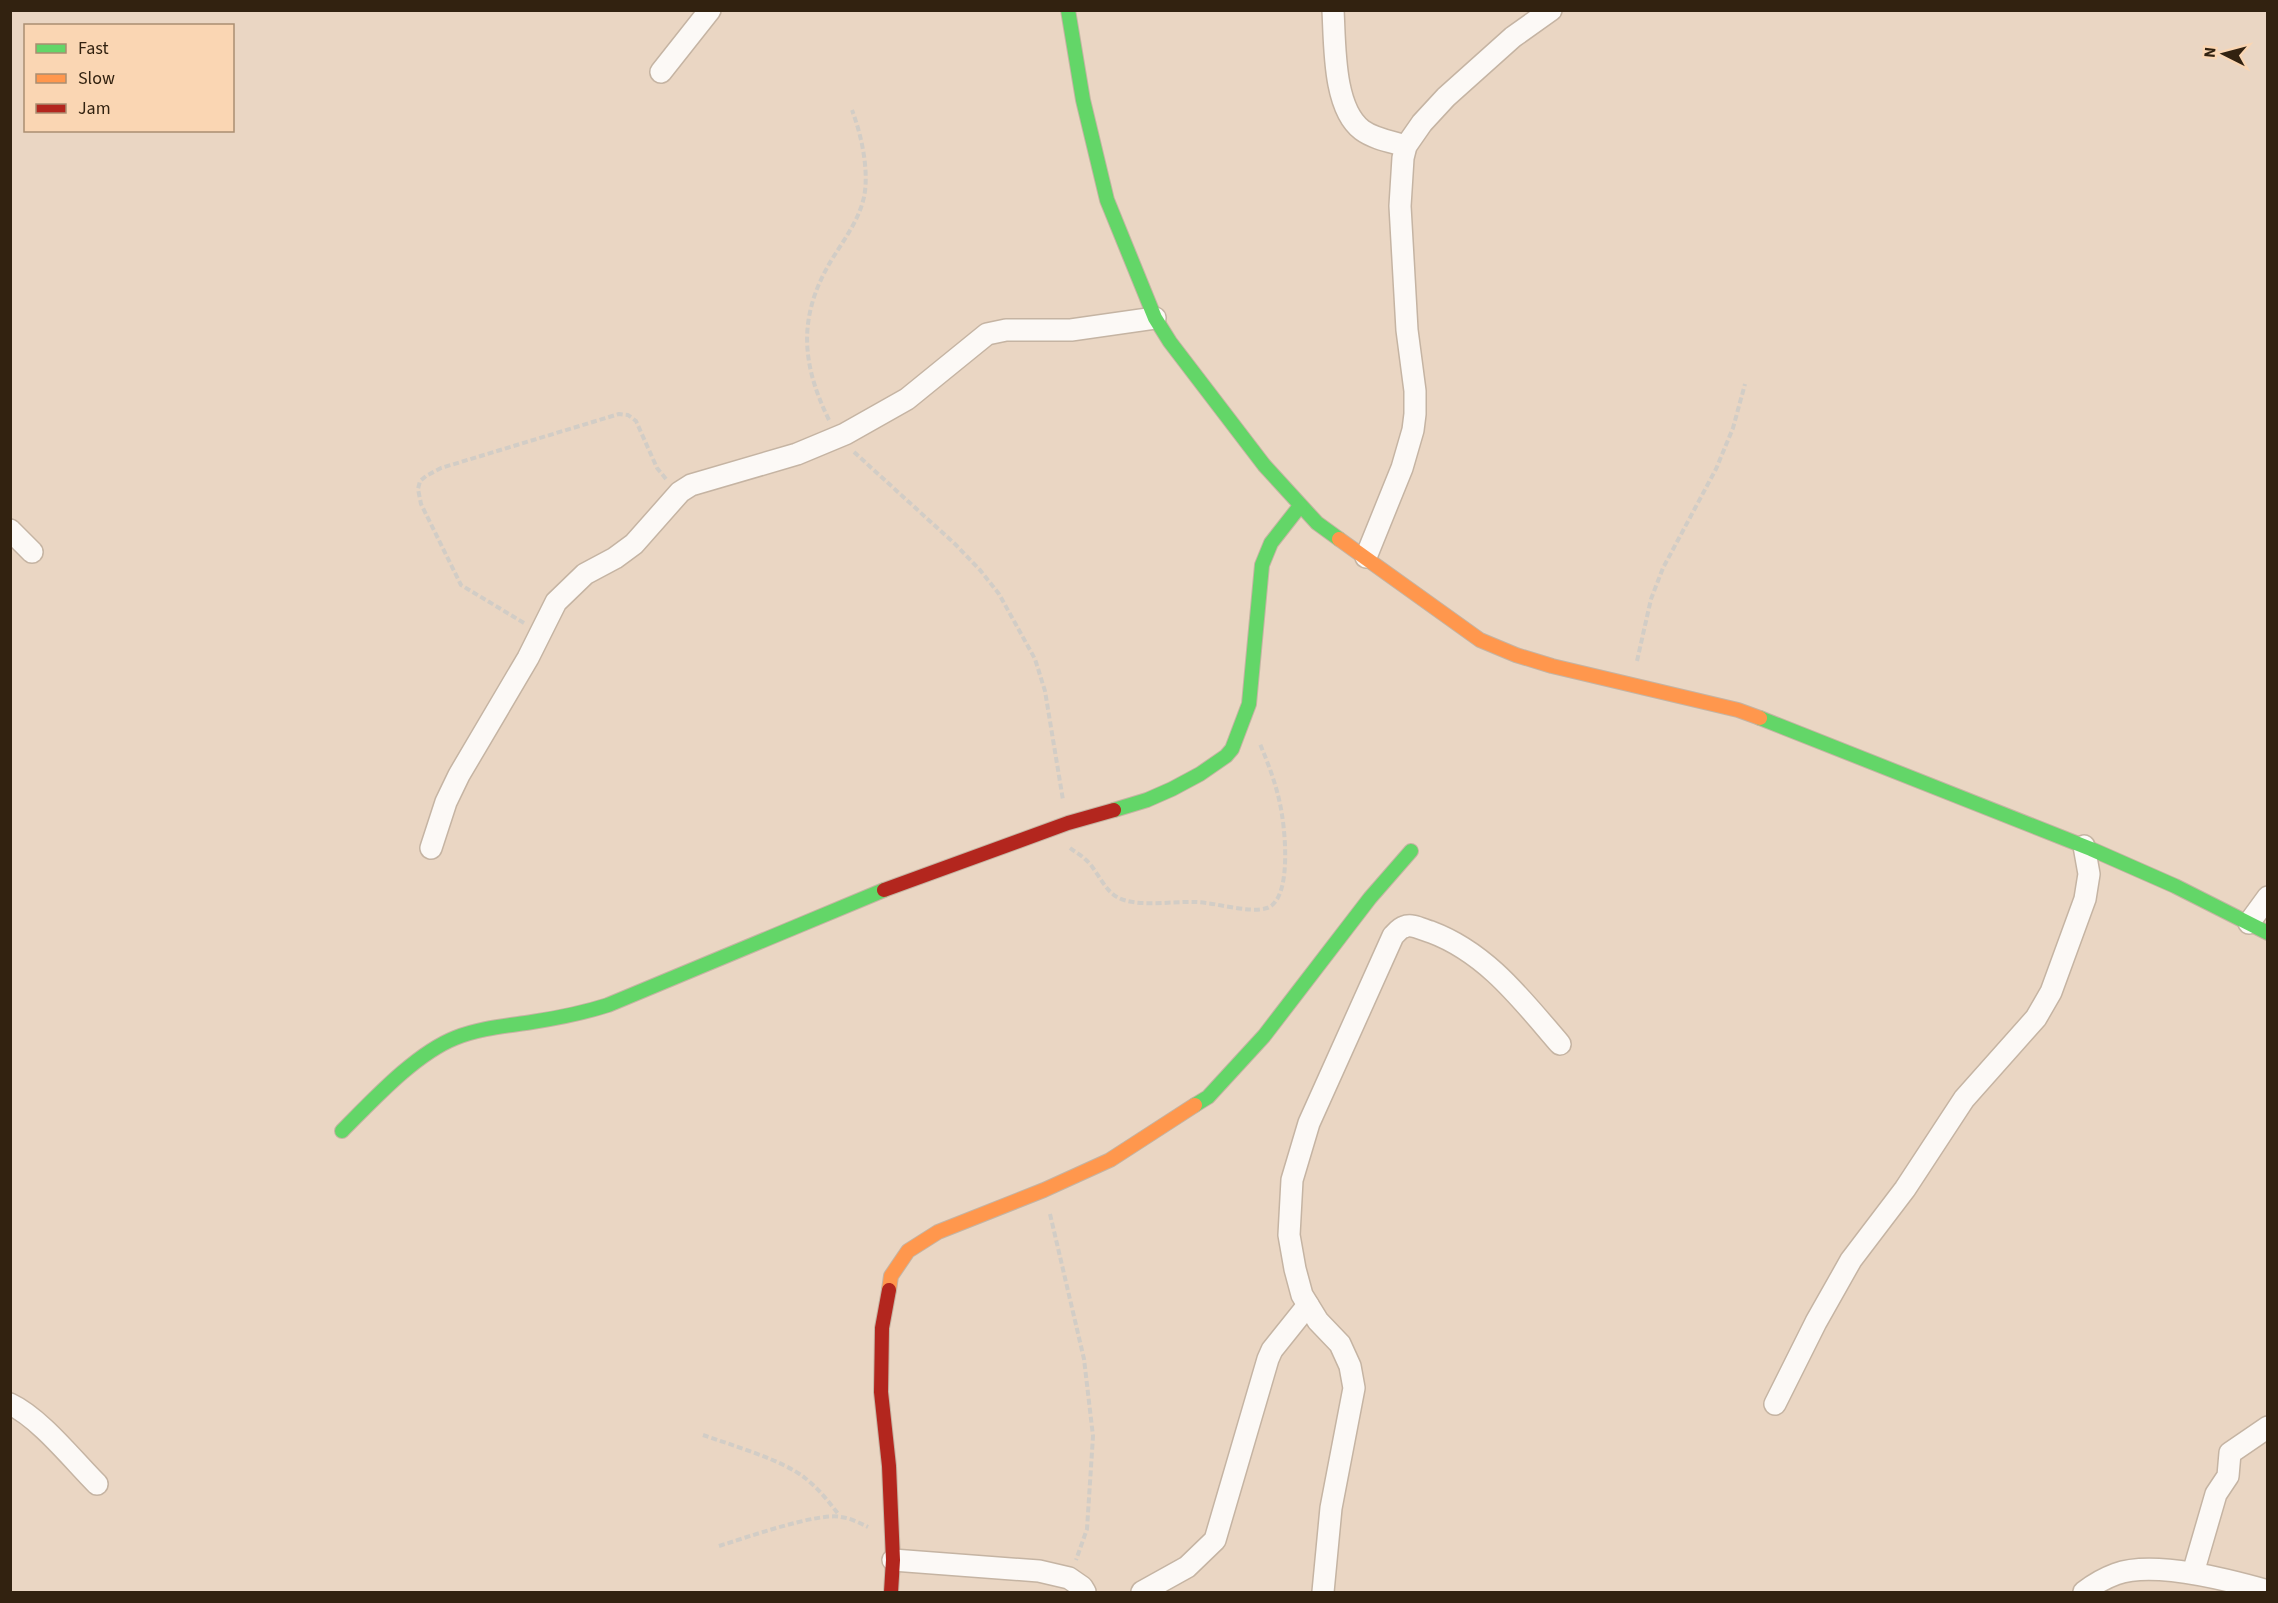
<svg xmlns="http://www.w3.org/2000/svg" width="2278" height="1603" viewBox="0 0 2278 1603" font-family="'Source Sans 3',sans-serif">
  <style>
    .lines { fill: none; stroke-linecap: round; stroke-linejoin: round }
    .street-casing { stroke: #c5b4a3; stroke-width: 24 }
    .fast-casing { stroke: #c5b4a3; stroke-width: 16 }
    .slow-casing { stroke: #c5b4a3; stroke-width: 16 }
    .jam-casing { stroke: #c5b4a3; stroke-width: 16 }
    .path { stroke: #d2cdc6; stroke-width: 4; stroke-dasharray: 6 3; stroke-linecap: butt }
    .street { stroke: #fcf9f6; stroke-width: 21 }
    .fast { stroke: #63d668; stroke-width: 14 }
    .slow { stroke: #ff974d; stroke-width: 14 }
    .jam { stroke: #b3261e; stroke-width: 14 }
  </style>
  <rect width="100%" height="100%" fill="#ead6c3"/>
  <g class="lines">
    <defs>
      <g id="street">
        <path d="M1333,10C1335,45 1333,108 1362,130C1374,139 1393,142 1406,146"/>
        <path d="M661,72L710,10"/>
        <path d="M10,530L32,552"/>
        <path d="M1366,557L1402,468L1413,430L1415,414V391L1407,330L1400,206L1403,158L1406,146L1422,123L1446,97L1513,37L1551,10"/>
        <path d="M431,848L446,802L459,775L528,658L556,602L585,574L615,558L634,544L680,492L691,485L797,454L845,434L907,399L987,334L1006,330H1071L1155,318"/>
        <path d="M2249,923L2268,897"/>
        <path d="M10,1404C40,1418 73,1460 97,1484"/>
        <path d="M1775,1404L1816,1322L1851,1260L1905,1189L1964,1099L2036,1018L2051,992L2085,899L2089,874L2084,846"/>
        <path d="M893,1560L1039,1571L1069,1578L1082,1587L1085,1592"/>
        <path d="M2193,1573L2216,1494L2228,1476L2230,1453L2268,1427"/>
        <path d="M1142,1592L1187,1567L1215,1540L1268,1359L1272,1350L1308,1305"/>
        <path d="M1323,1592L1331,1508L1354,1388L1350,1366L1340,1344L1318,1321L1302,1295L1295,1269L1289,1235L1292,1180L1309,1123L1393,936C1396,933 1400,928 1404,927C1412,923 1423,930 1431,932C1487,953 1522,1000 1560,1044"/>
        <path d="M2084,1592C2093,1585 2105,1578 2116,1574C2154,1560 2229,1580 2268,1591"/>
      </g>
      <g id="fast">
        <path d="M1068,10L1083,100L1107,200L1155,318L1170,342L1264,465L1317,523L1339,539"/>
        <path d="M1760,718L2091,849L2175,886L2268,933"/>
        <path d="M1114,810L1147,800L1172,789L1200,774L1226,756L1232,749L1249,704L1262,565L1271,543L1300,506"/>
        <path d="M1195,1105L1208,1097L1264,1036L1370,898L1411,851"/>
        <path d="M342,1131C373,1100 415,1054 455,1038C480,1028 506,1026 532,1022C558,1018 583,1013 608,1005L884,890"/>
      </g>
      <g id="slow">
        <path d="M1339,539L1480,640L1516,655L1552,666L1738,710L1760,718"/>
        <path d="M889,1290L891,1276L908,1251L938,1232L1044,1190L1110,1160L1195,1105"/>
      </g>
      <g id="jam">
        <path d="M884,890L1068,823L1114,810"/>
        <path d="M889,1290L882,1328L881,1392L889,1466L893,1560L891,1592"/>
      </g>
    </defs>
    <use href="#street" class="street-casing"/>
    <use href="#fast" class="fast-casing"/>
    <use href="#slow" class="slow-casing"/>
    <use href="#jam" class="jam-casing"/>
    <g class="path">
      <path d="M829,420C800,361 798,313 834,256C846,237 862,215 865,191C868,165 861,134 852,110"/>
      <path d="M854,452L955,544L980,570L999,594L1035,659L1045,691L1063,800"/>
      <path d="M524,623L461,585L421,504L418,489L420,481L426,476L441,468L619,414L628,415L636,421L657,468L666,479"/>
      <path d="M1637,661L1651,599L1663,568L1716,469L1733,428L1745,384"/>
      <path d="M1070,848C1075,852 1081,855 1085,859C1097,869 1103,889 1117,897C1136,908 1173,901 1194,902C1215,902 1249,914 1267,908C1293,899 1285,826 1280,804C1276,784 1268,763 1260,744"/>
      <path d="M1050,1214L1084,1359L1093,1436L1087,1529L1076,1560"/>
      <path d="M703,1435C731,1445 783,1460 805,1478C818,1488 829,1502 839,1515"/>
      <path d="M719,1546C745,1538 818,1512 841,1517C850,1518 860,1523 868,1527"/>
    </g>
    <use href="#street" class="street"/>
    <use href="#fast" class="fast"/>
    <use href="#slow" class="slow"/>
    <use href="#jam" class="jam"/>
  </g>
  <rect width="2278" height="1603" fill="none" stroke="#322210" stroke-width="24"/>
  <rect x="24" y="24" width="210" height="108" fill="#fad6b3" stroke="#aa8e72" stroke-width="1.5"/>
  <rect x="36" y="44" width="30" height="9" fill="#63d668" stroke="#aa8e72" stroke-width="1.5"/>
  <text x="78" y="54" font-size="18" fill="#322210">Fast</text>
  <rect x="36" y="74" width="30" height="9" fill="#ff974d" stroke="#aa8e72" stroke-width="1.5"/>
  <text x="78" y="84" font-size="18" fill="#322210">Slow</text>
  <rect x="36" y="104" width="30" height="9" fill="#b3261e" stroke="#aa8e72" stroke-width="1.5"/>
  <text x="78" y="114" font-size="18" fill="#322210">Jam</text>
  <g transform="translate(2224 54) rotate(276)" stroke="#fad6b3" stroke-width="4.5" paint-order="stroke">
  <path d="M0-4.5L10 22L0 15L-10 22Z" fill="#322210"/>
  <text y="-9" font-size="16" font-weight="bold" text-anchor="middle" fill="#322210">N</text>
  </g>
</svg>
